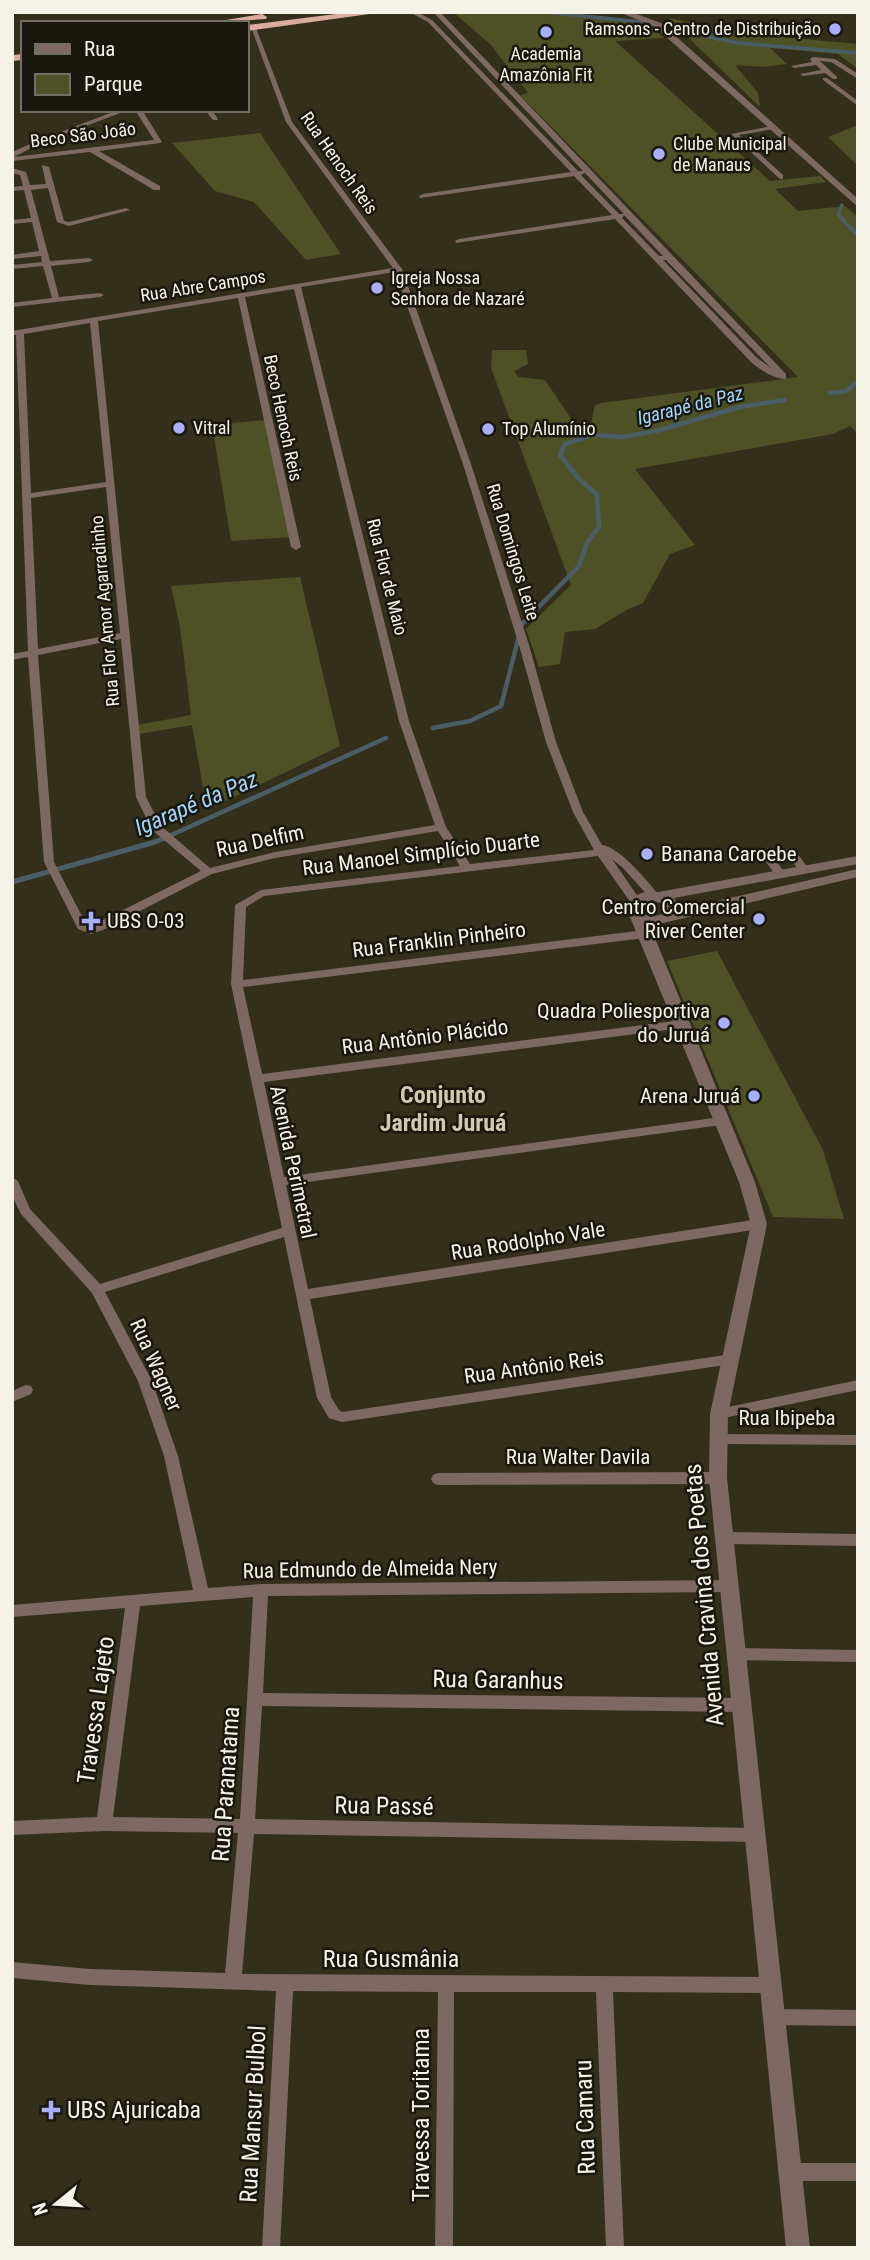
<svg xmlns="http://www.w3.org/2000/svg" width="870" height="2260" viewBox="0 0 870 2260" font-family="'Roboto Condensed',sans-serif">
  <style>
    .green { fill: #4e5126 }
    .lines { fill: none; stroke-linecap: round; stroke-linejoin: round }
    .stream-far2 { stroke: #4a5e68; stroke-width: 3.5 }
    .stream-far1 { stroke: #4a5e68; stroke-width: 4.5 }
    .stream { stroke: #4a5e68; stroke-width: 5 }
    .minor { fill: #7d6962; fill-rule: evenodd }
    .tertiary { fill: #7d6962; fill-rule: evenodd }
    .trunk { fill: #daac9d; fill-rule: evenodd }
    .poi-dot { fill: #a8b0fc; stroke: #19170e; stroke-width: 2.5 }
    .labels { text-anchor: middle; stroke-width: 5; stroke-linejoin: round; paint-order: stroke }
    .far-poi-label { font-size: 18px; fill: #f5f3e7; stroke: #19170e; text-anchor: start }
    .far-street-label { font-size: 18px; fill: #f5f3e7; stroke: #19170e }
    .far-water-label { font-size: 19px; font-style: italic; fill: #a2d5fb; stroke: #19170e }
    .street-label { font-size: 21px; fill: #f5f3e7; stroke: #19170e }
    .poi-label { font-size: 21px; fill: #f5f3e7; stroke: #19170e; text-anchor: end }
    .water-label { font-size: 23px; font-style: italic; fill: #a2d5fb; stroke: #19170e }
    .quarter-label { font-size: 24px; font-weight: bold; fill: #cfcab2; stroke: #19170e }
    .near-street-label { font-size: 24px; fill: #f5f3e7; stroke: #19170e }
    .near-poi-label { font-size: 24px; fill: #f5f3e7; stroke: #19170e; text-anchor: start }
  </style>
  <rect width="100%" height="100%" fill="#332f1b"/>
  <g class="green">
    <path d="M453,12H538L639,23L649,24L664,38L615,41L770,181L820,176L826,182L775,189L798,211L845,206L858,217V434L850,426L833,434L635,469L695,545L670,554L643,603L628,609L595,629L565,632L560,664L539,667L526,629L571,585L491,368L492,350H526L528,364L514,371L518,377L545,380L574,423H591L595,405L601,403L798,377L520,95L528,93L491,45Z"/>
    <path d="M668,18L759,35L858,44V69L838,54L770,48L787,64L764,67L735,65L758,93L760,107Z"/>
    <path d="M858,125V166L828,137Z"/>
    <path d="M260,133L341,254L306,260L254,202L215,191L172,143Z"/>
    <path d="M265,420L291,537L231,541L212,425Z"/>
    <path d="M300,577L340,746L207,810L192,725L133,735L132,726L191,715L180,627L171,586Z"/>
    <path d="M717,951L823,1150L844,1219L773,1217L667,961Z"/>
  </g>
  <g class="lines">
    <g class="stream-far2">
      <path d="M546,12L641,22"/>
      <path d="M666,22L709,37L738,43L858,53"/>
      <path d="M842,205L838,214L858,236"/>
    </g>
    <g class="stream-far1">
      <path d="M830,393L846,391L858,381"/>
      <path d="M433,728L470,721L501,706L522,624L579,566L587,543L599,527L597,495L577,477L560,455L565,444L593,435L623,437L656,431L740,407L785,400"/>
      <path d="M167,837L386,738"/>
    </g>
    <path class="stream" d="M12,882L155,842L171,835"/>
    <g class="minor">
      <path d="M409,12H417L432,20L578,171H583L433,12H440L786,374V379C774,379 760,370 751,362L615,219L456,243L455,241L459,239L612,215L574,176L420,198L419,196L423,194L571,172L428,22ZM585,173L624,214H619L581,175ZM624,215L663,256H659L622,218ZM663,260H666L771,368L757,358Z"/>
      <path d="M251,27L256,28L292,122L402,269L471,464L529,645L556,742L583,812L602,845C620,847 647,881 659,895L657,897H649L623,868L612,859L641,901L635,904L631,903L598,856L264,896L246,907L243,980L645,930L651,934L645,938L243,987L262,1074L682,1020L688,1024L682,1028L264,1082L284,1177L721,1117L727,1121L721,1125L286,1185L308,1289L759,1219L764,1221L765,1224L764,1227L759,1229L310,1299L331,1397L339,1410L342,1412L732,1354L737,1355L739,1359L737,1363L732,1364L342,1422L329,1418L317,1398L284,1237L105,1292L152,1381L178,1456L208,1588L261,1584L729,1580L734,1582L736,1586L734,1590L729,1592L268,1596L263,1693L741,1698L746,1700L749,1705L746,1710L741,1712L262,1706L255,1819L755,1828L761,1830L763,1835L761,1840L755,1842L254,1834L242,1974L770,1977L776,1979L778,1985L776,1991L770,1993L613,1992L624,2248H606L596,1992H454L453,2248H435L438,1992L293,1991L280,2248H262L276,1991L90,1985L12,1978V1962L90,1969L225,1973L238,1833L104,1831L12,1835V1821L97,1817L125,1608L12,1617V1605L193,1590L164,1456L138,1381L92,1293L21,1214L12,1196V1177L18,1181L30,1209L100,1284L282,1228L231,984L235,905L261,890L460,866L438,831L275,858L212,874L103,930L91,934L78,929L44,862L28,657L12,660V654L28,651L16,335H12V331L393,268L286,122ZM395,272L463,464L519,645L546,742L573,812L594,850L470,864L446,827L409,721L301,287ZM294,289L399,721L435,825L275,852L210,868L161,826L146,797L98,321L238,298L291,547L296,550L301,547L245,297ZM90,323L106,482L31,493L24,334ZM106,487L120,633L38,649L31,498ZM121,639L136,797L152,830L201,871L91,926L86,924L54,862L38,655ZM253,1597L240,1819L113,1817L140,1606Z"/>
      <path d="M813,57L835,59L858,74V79L831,62L820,61L837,77V79H833L825,73L803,76L800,74L821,70L816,65L794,68L791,66L812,62L810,59Z"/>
      <path d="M823,78H827L858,101V106L823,80Z"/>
      <path d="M118,110H128L41,143L14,157L154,140L135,110H142L162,142L160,143L99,151L160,186V190H154L90,152L12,161V152L37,141Z"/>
      <path d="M205,110H212L218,119L217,120H213Z"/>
      <path d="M772,126L774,127V129L739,135L783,175V179H780L731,134Z"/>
      <path d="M42,165L49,167L64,221L69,222L126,208L130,210L69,226L57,222L48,188L31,190L50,261L89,258L93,260L89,262L51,266L59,297L100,293L104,295L100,297L12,307V303L52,298L43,266L12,269V265L42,262L41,256L12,259V255L39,251L32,222L12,224V220L31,218L24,190L12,191V187L23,186L20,175L12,173V168L26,172L30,185L46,184Z"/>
      <path d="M790,848L794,849L808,868L809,870L808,872H800L786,853L785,851L786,849Z"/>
      <path d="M767,853L771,854L785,873L786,875L785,877H777L763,858L762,856Z"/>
      <path d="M858,1380V1390L719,1419L714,1418L712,1414L714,1410L719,1409Z"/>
      <path d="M26,1385L31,1386L33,1390L31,1394L12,1402V1391Z"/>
      <path d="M717,1434L858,1435V1445L717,1444L712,1443L710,1439L712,1435Z"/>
      <path d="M718,1472L723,1474L725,1478L723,1482L718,1484L438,1485L433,1483L431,1479L433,1475L438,1473Z"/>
      <path d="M724,1532L858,1534V1546L724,1544L719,1542L717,1538L719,1534Z"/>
      <path d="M736,1648L858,1650V1662L736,1660L731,1659L728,1654L731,1649Z"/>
      <path d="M773,2009L858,2010V2026L773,2025L767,2023L765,2017L767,2011Z"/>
      <path d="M790,2163H858V2181H790L784,2178L781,2172L784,2166Z"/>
    </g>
    <g class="tertiary">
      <path d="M619,12H631L661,23L858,199V207L655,27Z"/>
      <path d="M858,856V864L674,898L681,909L858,869V877L650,926L755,1182L767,1224L728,1414L727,1478L810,2248H786L709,1478L710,1414L751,1224L739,1182L625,905C633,895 646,889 658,892ZM652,900L665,905L668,911L664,914L650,917L641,912L639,906Z"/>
    </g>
    <g class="trunk">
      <path d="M352,12H384L247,31V25Z"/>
      <path d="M262,14L267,17L266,19L208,23Z"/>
      <path d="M23,54V60L12,61V55Z"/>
    </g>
  </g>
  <g class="poi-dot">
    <circle cx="835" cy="29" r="7"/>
    <circle cx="546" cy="32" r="7"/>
    <circle cx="659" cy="154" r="7"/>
    <circle cx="377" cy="288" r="7"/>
    <circle cx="179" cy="428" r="7"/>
    <circle cx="488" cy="429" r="7"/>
    <circle cx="647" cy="854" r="7"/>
    <circle cx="759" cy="919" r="7"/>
    <path d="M87.5 910.5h7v7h7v7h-7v7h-7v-7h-7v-7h7z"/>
    <circle cx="724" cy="1023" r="7"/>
    <circle cx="754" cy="1096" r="7"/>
    <path d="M47.5 2099.5h7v7h7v7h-7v7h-7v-7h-7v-7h7z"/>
  </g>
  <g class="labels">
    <g class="far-poi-label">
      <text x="821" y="35" text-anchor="end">Ramsons - Centro de Distribuição</text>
      <text x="546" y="60" text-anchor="middle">Academia<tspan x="546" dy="21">Amazônia Fit</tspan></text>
      <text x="673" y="150">Clube Municipal<tspan x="673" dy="21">de Manaus</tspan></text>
      <text x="391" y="284">Igreja Nossa<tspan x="391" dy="21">Senhora de Nazaré</tspan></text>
      <text x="193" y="434">Vitral</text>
      <text x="502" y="435">Top Alumínio</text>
    </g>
    <g class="far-street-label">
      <text transform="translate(83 135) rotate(-7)" y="6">Beco São João</text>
      <text transform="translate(339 163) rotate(55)" y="6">Rua Henoch Reis</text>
      <text transform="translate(203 286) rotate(-9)" y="6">Rua Abre Campos</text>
      <text transform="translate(283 418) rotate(78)" y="6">Beco Henoch Reis</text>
      <text transform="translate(513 552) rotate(73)" y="6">Rua Domingos Leite</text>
      <text transform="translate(387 577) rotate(76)" y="6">Rua Flor de Maio</text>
      <text transform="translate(105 611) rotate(-95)" y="6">Rua Flor Amor Agarradinho</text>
    </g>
    <g class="far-water-label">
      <text transform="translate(690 405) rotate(-14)" y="7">Igarapé da Paz</text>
    </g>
    <g class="street-label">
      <text transform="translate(260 841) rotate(-12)" y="7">Rua Delfim</text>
      <text transform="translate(421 854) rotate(-7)" y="7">Rua Manoel Simplício Duarte</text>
      <text transform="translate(439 940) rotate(-7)" y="7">Rua Franklin Pinheiro</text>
      <text transform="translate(425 1037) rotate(-7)" y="7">Rua Antônio Plácido</text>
      <text transform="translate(293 1162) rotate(78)" y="7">Avenida Perimetral</text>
      <text transform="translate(528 1241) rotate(-9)" y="7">Rua Rodolpho Vale</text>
      <text transform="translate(156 1365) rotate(66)" y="7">Rua Wagner</text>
      <text transform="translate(534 1367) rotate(-8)" y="7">Rua Antônio Reis</text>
      <text x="787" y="1425">Rua Ibipeba</text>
      <text x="578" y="1464">Rua Walter Davila</text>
      <text transform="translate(370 1569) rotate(-1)" y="7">Rua Edmundo de Almeida Nery</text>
    </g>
    <g class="poi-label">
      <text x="661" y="861" text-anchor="start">Banana Caroebe</text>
      <text x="745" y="914">Centro Comercial<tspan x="745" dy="24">River Center</tspan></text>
      <text x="107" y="928" text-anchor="start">UBS O-03</text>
      <text x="710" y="1018">Quadra Poliesportiva<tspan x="710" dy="24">do Juruá</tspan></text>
      <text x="740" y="1103">Arena Juruá</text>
    </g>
    <g class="water-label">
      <text transform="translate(196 803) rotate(-23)" y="8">Igarapé da Paz</text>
    </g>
    <g class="quarter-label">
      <text x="443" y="1103">Conjunto<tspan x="443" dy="28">Jardim Juruá</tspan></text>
    </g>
    <g class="near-street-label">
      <text transform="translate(704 1595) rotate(-95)" y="8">Avenida Cravina dos Poetas</text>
      <text transform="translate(498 1680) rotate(1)" y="8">Rua Garanhus</text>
      <text transform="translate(96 1710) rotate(-82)" y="8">Travessa Lajeto</text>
      <text transform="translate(226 1784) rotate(-86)" y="8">Rua Paranatama</text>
      <text transform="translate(384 1806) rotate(1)" y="8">Rua Passé</text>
      <text x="391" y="1967">Rua Gusmânia</text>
      <text transform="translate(253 2114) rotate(-87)" y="8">Rua Mansur Bulbol</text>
      <text transform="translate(421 2115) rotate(-90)" y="8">Travessa Toritama</text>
      <text transform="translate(585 2117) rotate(-92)" y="8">Rua Camaru</text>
    </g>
    <g class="near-poi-label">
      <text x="67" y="2118">UBS Ajuricaba</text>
    </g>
  </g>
  <rect width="870" height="2260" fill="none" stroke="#f5f3e7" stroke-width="28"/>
  <rect x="21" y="21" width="228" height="91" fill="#19170e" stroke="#716f65" stroke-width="2"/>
  <rect x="35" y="44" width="35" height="10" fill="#7d6962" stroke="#716f65" stroke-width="2"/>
  <text x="84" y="56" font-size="21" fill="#f5f3e7">Rua</text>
  <rect x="35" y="74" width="35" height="21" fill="#4e5126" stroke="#716f65" stroke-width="2"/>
  <text x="84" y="91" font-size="21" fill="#f5f3e7">Parque</text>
  <g transform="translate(56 2204) rotate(252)" stroke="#19170e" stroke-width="5" paint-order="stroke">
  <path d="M0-5L12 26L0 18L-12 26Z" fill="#f5f3e7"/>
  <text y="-10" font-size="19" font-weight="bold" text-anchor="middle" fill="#f5f3e7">N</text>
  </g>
</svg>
